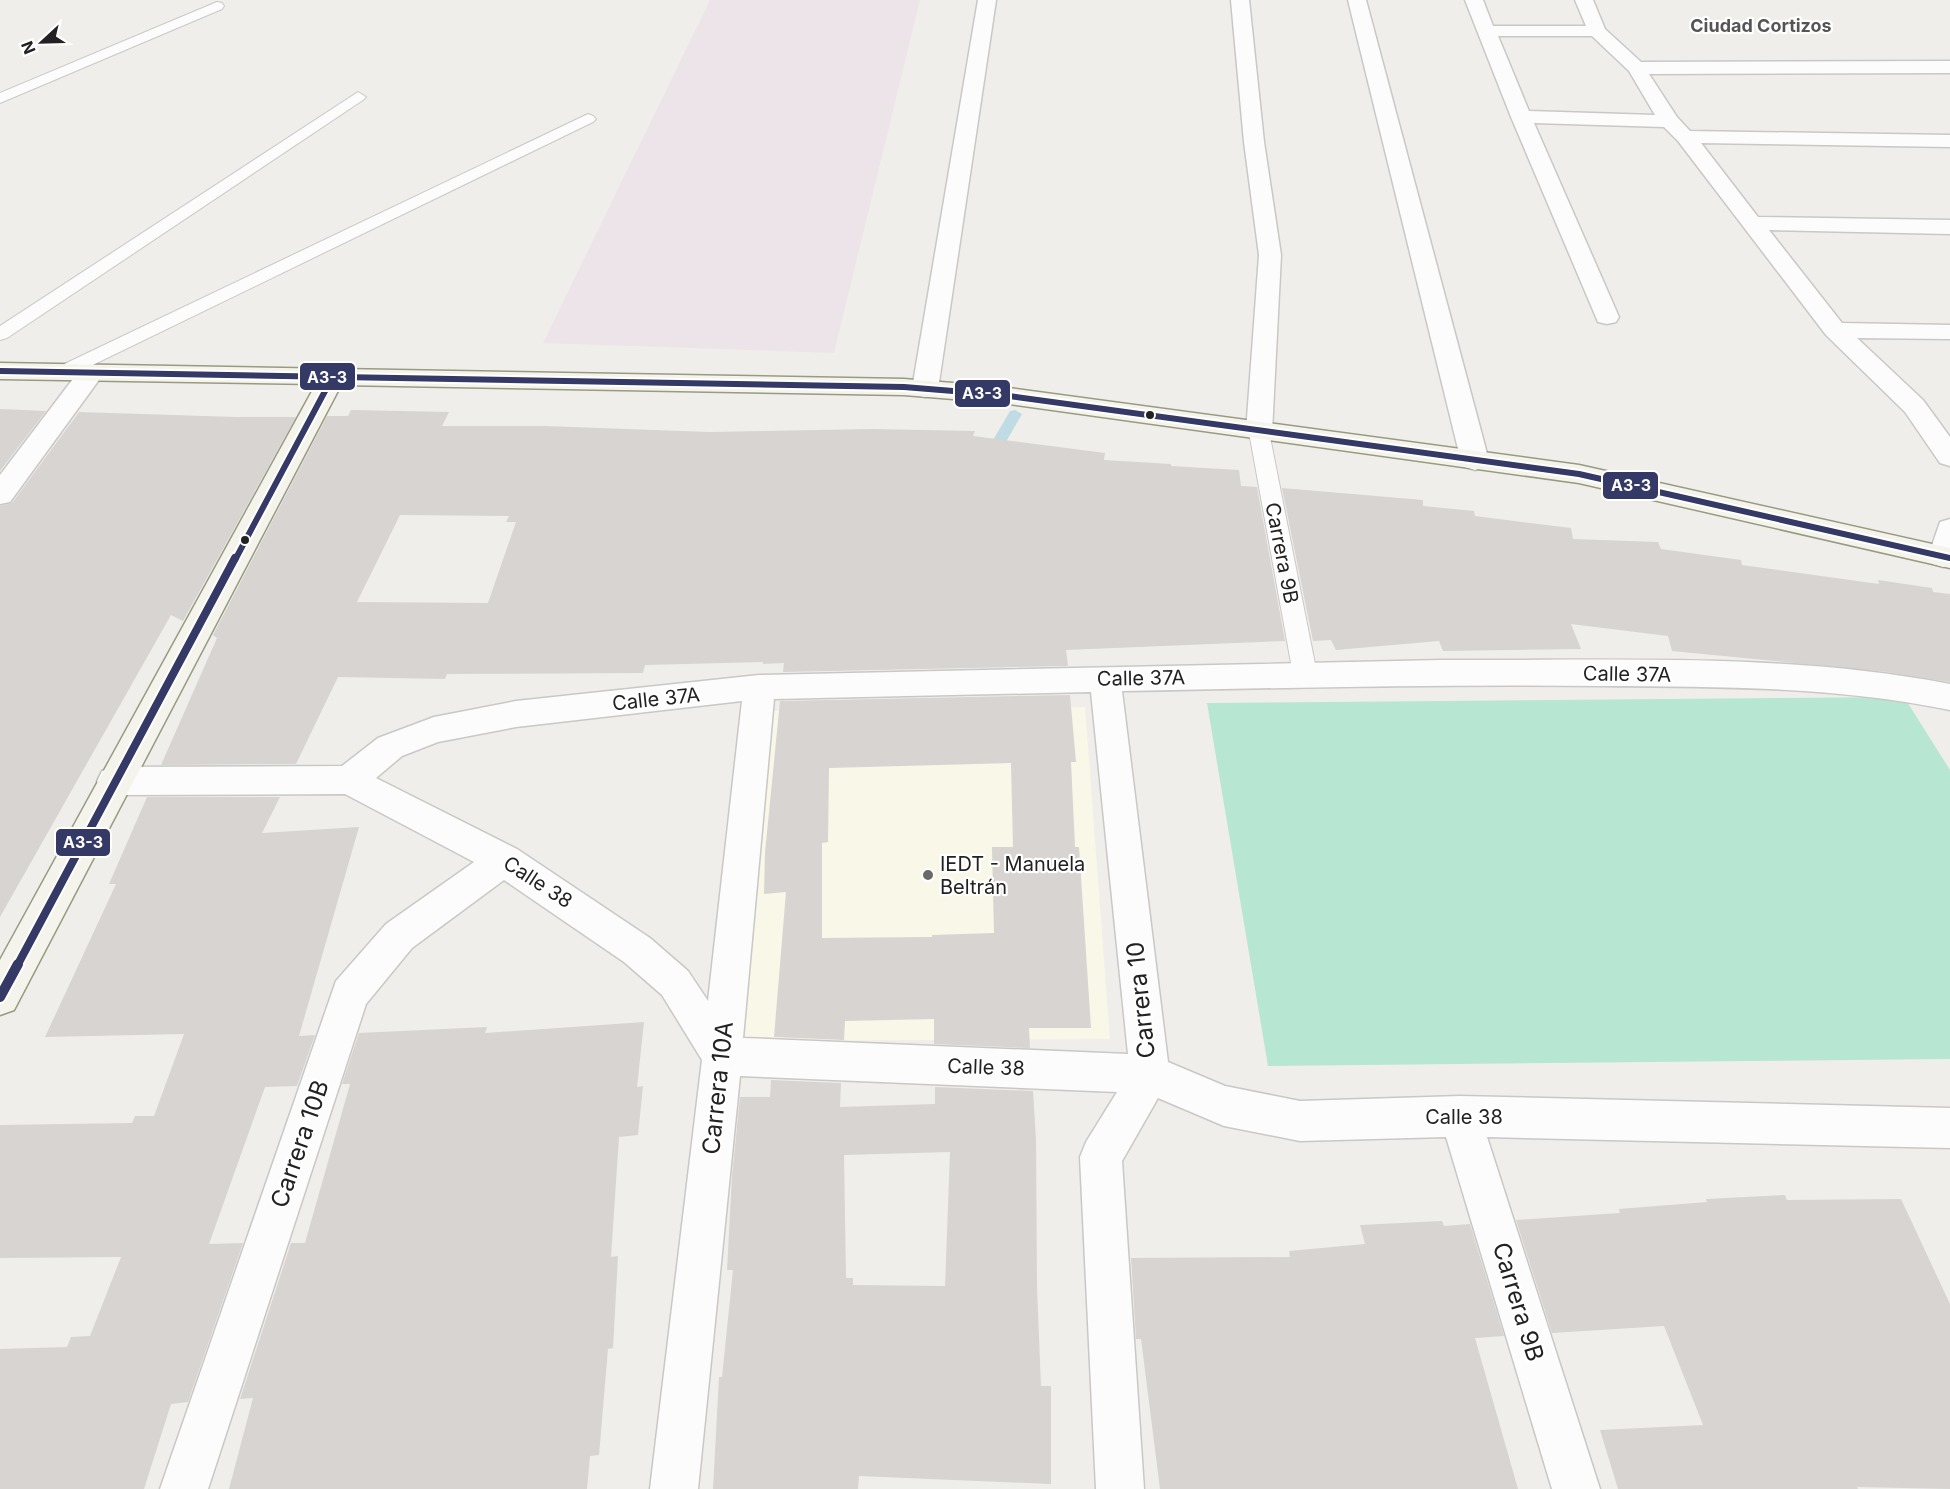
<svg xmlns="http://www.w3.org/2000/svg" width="1950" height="1489" viewBox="0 0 1950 1489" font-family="Inter,sans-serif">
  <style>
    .industrial { fill: #ede4e9 }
    .education { fill: #f8f7e8 }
    .pitch { fill: #b7e6d2 }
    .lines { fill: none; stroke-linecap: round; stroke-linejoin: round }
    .stream { fill: #bfdbe3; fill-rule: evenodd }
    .building { fill: #d7d4d2; fill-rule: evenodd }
    .lane-casing { stroke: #c9c8c7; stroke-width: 2 }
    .street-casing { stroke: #c9c8c7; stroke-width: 3 }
    .secondary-casing { stroke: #999a82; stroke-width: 3 }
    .lane { fill: #fdfcfc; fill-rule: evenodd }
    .street { fill: #fdfcfc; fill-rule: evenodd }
    .secondary { fill: #f4f4ed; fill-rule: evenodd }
    .bus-1-far2-casing { stroke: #fff; stroke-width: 10 }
    .bus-1-far1-casing { stroke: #fff; stroke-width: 12 }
    .bus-1-casing { stroke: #fff; stroke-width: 14 }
    .bus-1-far2 { stroke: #343965; stroke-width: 6 }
    .bus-1-far1 { stroke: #343965; stroke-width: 8 }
    .bus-1 { stroke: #343965; stroke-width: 10 }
    .bus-dot { fill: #222; stroke: #fff; stroke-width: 2 }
    .poi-dot { fill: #6a6968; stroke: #fff; stroke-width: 2 }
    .labels { text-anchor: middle; stroke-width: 4.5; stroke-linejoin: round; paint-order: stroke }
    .far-neighbourhood-label { font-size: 18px; font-weight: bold; fill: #555; stroke: #fff }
    .street-label { font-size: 20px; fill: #222; stroke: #fff }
    .poi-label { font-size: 20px; fill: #222; stroke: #fff; text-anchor: start }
    .near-street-label { font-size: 24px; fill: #222; stroke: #fff }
    .line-badge { stroke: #fff; stroke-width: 2 }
    .badge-label { font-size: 16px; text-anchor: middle; font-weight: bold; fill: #fff }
  </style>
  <rect width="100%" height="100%" fill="#f0eeeb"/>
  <path class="industrial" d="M710,0H920L834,353L543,343Z"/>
  <path class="education" d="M1085,707L1110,1039L743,1041L773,711Z"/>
  <path class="pitch" d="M1904,697L1950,770V1059L1268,1066L1207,703Z"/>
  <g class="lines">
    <path class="stream" d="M1015,410L1022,414L1003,447L998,462H988L986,459L989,447L1010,411Z"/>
  </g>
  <g class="building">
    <path d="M0,409L46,411L0,471Z"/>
    <path d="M351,410L449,412L442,426H545L709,432L872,429L975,431L973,436L1105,453L1104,460L1171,464V466L1239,470L1241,486L1257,487L1285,641L1066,650L1068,666L783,672L784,663L763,664V662L645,665L643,673L447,674L445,679L338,677L296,764L161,765L217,638L213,635L327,416H348ZM400,515L509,516L506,522H516L488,603L357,602Z"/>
    <path d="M79,412L236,417H296L183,621L171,615L0,917V506L12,503Z"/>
    <path d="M1282,488L1423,500V506L1474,511L1475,516L1571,528L1573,539L1658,542L1661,549L1741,560L1742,565L1879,584L1878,580L1932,588L1933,592L1950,594V682L1887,672L1672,651L1668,636L1571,624L1581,649L1443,651L1439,641L1336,650L1331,640L1313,641Z"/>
    <path d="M1070,695L1076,762H1071L1075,847H1079L1091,1028H1029L1030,1048L934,1044V1019L845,1021L844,1040L774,1037L786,892L764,894L765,853L780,701ZM1011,763L1013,847H992L994,933L932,935V937L822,938V843L828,842L829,768Z"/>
    <path d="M147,797H280L262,833L359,827L299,1036L315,1035L297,1086L265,1087L209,1244L243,1243L188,1402L171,1404L144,1489H0V1349L67,1347L71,1337L90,1336L121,1257L0,1258V1125L132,1123L135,1116H154L184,1034L45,1037L116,884H109Z"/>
    <path d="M644,1022L637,1087L643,1086L638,1135L619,1137L611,1257L618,1256L613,1348L608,1349L599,1455L590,1456L587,1489H229L253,1398L240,1399L291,1243H305L350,1084H342L359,1033L487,1027L485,1033Z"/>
    <path d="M771,1080L841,1083L840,1107L935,1104V1087L1033,1091L1036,1140L1037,1288L1041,1386H1051V1484L859,1476L858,1489H713L719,1377H722L733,1270H727L732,1176L740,1097H770ZM950,1152L945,1286L853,1285V1278H846L844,1155Z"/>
    <path d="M1785,1195L1787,1200L1901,1199L1950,1304V1489L1857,1487L1858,1489H1618L1600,1430L1703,1425L1664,1326L1552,1333L1516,1220L1620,1213L1619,1209L1707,1202L1706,1199Z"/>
    <path d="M1442,1221L1444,1226L1470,1224L1504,1336L1475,1338L1518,1489H1160L1141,1339H1136L1131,1258L1290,1257L1289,1251L1365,1244L1360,1225Z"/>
  </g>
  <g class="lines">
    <defs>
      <g id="lane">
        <path d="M217,2L222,3L224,6L222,9L0,103V93Z"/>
        <path d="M358,92L366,97L363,100L7,338L0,340V326Z"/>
        <path d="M588,114L593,116L596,119L593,122L70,376H56L53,372L56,368Z"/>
        <path d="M1259,425L1266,427L1269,432L1317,674L1314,681L1305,683L1296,681L1293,674L1249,432L1252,427Z"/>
      </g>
      <g id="street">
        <path d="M978,0H996L938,389L934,395L925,397L916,395L912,389Z"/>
        <path d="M1231,0H1249L1264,142L1281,255L1272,432L1268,438L1259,441L1250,438L1246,432L1259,255L1244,142Z"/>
        <path d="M1348,0H1366L1489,461L1485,467L1475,470L1465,467L1461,461Z"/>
        <path d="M1465,0H1483L1493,26H1586L1575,0H1593L1605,29L1641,62L1950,61V73L1649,74L1677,117L1690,131L1950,135V147L1701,143L1758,217L1950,220V234L1769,230L1842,323L1950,325V339L1857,338L1923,400L1950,437V466L1940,463L1905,412L1826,335L1678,141L1664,127L1534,123L1619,317L1616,322L1607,324L1598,322L1511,117ZM1498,36H1592L1629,71L1655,115L1529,111Z"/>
        <path d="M91,365L100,367L104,373L10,502L0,504V475L82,367Z"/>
        <path d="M1950,519V565L1943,567L1933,564L1928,557L1940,522Z"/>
        <path d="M1442,660C1611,661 1783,652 1950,684V710C1834,686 1721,687 1603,686C1442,684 1283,688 1122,691L1168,1062L1225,1086L1300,1101L1460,1096L1950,1108V1148L1487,1137L1600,1489H1552L1446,1137L1300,1141L1224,1126L1158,1098L1122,1161L1144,1489H1096L1080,1157L1086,1142L1117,1092L740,1076L698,1489H650L702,1060L662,995L624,962L504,880L412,948L366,1004L208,1489H160L336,981L386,924L474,862L345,794L114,795L102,791L97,781L102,771L114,767L342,766L378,738L434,717L516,701L759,675ZM1091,692L1128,1054L743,1038L774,699ZM742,701L708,1001L688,971L650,938L517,849L376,778L402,756L438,742L516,727Z"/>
      </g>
      <path id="secondary" d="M0,363L904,379L1002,387L1579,465L1950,548V568L1579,483L1002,403L904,395L341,385L14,1010L0,1015V960L316,384L0,379Z"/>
    </defs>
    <use href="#lane" class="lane-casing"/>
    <use href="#street" class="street-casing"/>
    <use href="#secondary" class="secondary-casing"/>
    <use href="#lane" class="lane"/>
    <use href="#street" class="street"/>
    <use href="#secondary" class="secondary"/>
    <defs>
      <g id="bus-1-far2">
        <path d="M0,371L904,387L1002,395L1579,474L1950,558"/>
        <path d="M235,560L332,378"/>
      </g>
      <path id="bus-1-far1" d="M17,966L235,558"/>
      <path id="bus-1" d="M0,997L18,964"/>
    </defs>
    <use href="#bus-1-far2" class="bus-1-far2-casing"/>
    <use href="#bus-1-far1" class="bus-1-far1-casing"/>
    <use href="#bus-1" class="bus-1-casing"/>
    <use href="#bus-1-far2" class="bus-1-far2"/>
    <use href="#bus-1-far1" class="bus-1-far1"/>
    <use href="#bus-1" class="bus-1"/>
  </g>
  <g class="bus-dot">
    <circle cx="1150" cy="415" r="5"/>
    <circle cx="245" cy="540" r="5"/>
  </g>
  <circle class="poi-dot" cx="928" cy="875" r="6"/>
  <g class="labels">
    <g class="far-neighbourhood-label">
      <text x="1761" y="32">Ciudad Cortizos</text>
    </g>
    <g class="street-label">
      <text transform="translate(1282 553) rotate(79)" y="7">Carrera 9B</text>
      <text transform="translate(1627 674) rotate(1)" y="7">Calle 37A</text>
      <text transform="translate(1141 678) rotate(-1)" y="7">Calle 37A</text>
      <text transform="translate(656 699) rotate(-6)" y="7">Calle 37A</text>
      <text transform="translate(538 882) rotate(33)" y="7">Calle 38</text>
      <text transform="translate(986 1067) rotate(2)" y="7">Calle 38</text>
      <text x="1464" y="1124">Calle 38</text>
    </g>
    <g class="poi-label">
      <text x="940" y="871">IEDT - Manuela<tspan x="940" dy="23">Beltrán</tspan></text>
    </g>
    <g class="near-street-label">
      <text transform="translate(1141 1000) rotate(-96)" y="8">Carrera 10</text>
      <text transform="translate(718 1088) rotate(-84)" y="8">Carrera 10A</text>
      <text transform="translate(300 1144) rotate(-71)" y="8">Carrera 10B</text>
      <text transform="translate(1518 1302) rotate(73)" y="8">Carrera 9B</text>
    </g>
  </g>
  <g class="line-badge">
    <rect x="299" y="362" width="57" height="29" rx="6" fill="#343965"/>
    <rect x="954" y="379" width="57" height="29" rx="6" fill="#343965"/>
    <rect x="1602" y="471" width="57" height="29" rx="6" fill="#343965"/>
    <rect x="55" y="828" width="56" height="29" rx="6" fill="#343965"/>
  </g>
  <g class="badge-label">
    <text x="327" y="383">A3-3</text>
    <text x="982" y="399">A3-3</text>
    <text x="1631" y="491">A3-3</text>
    <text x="83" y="848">A3-3</text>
  </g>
  <g transform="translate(42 42) rotate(248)" stroke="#ffffff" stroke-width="4.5" paint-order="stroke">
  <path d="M0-4.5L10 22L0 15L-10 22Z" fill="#222222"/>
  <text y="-9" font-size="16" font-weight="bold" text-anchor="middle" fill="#222222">N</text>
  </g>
</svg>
